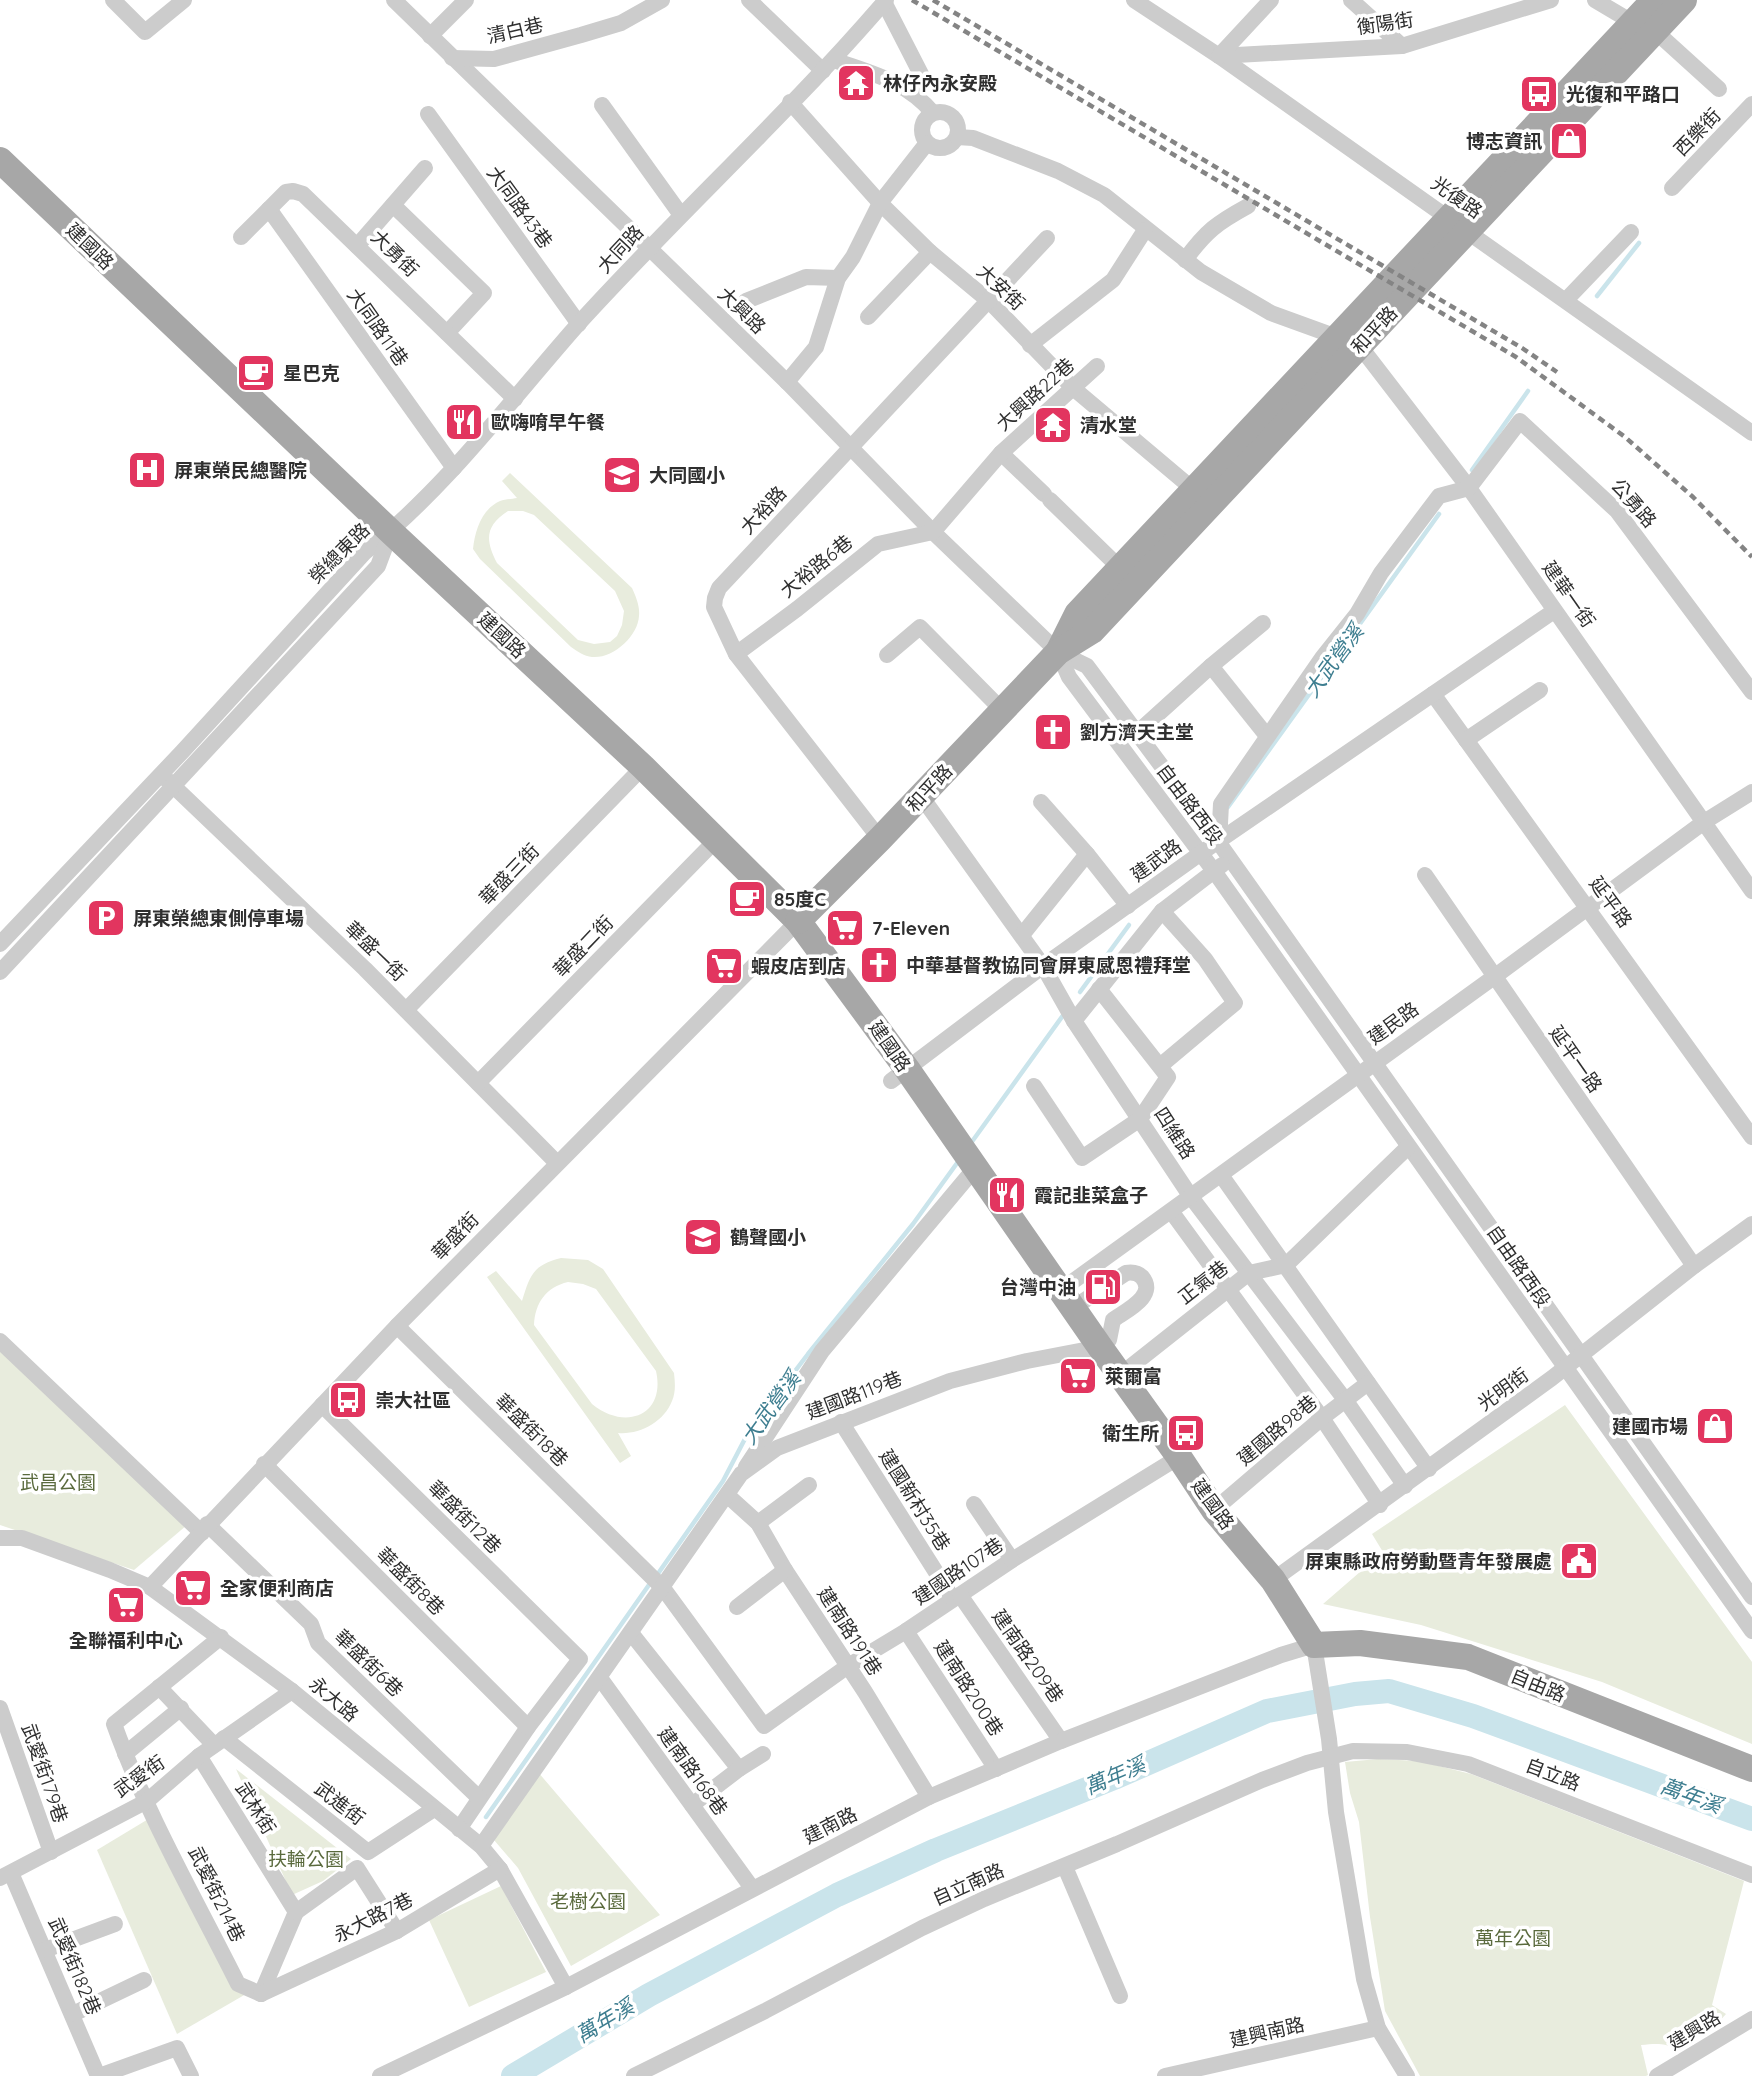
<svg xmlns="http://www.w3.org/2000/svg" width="1752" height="2076" viewBox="0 0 1752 2076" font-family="Quicksand,'Noto Sans TC',sans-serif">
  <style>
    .green { fill: #e8ecdd; fill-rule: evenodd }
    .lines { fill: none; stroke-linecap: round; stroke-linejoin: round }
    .stream { stroke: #cae4eb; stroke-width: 4.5 }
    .river { stroke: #cae4eb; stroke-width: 24 }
    .street { stroke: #ccc; stroke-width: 16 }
    .primary { stroke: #a7a7a7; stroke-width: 26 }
    .rail { stroke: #848484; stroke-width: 4.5; stroke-dasharray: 7 5; stroke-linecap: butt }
    .labels { text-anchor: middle; stroke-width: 7; stroke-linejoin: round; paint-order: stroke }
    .street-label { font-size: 19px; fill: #2f2f2f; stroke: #fff }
    .poi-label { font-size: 19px; font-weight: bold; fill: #2f2f2f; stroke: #fff; text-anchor: start }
    .park-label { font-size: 19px; fill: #5a6a3d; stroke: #fff }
    .water-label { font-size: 21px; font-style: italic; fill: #3e7e90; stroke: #fff }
  </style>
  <rect width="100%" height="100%" fill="#fff"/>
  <g class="green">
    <path d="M510,473L632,588C636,597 640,606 639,616C638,636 613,659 592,657C584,656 578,652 571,647L480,559L473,549C475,530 482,509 500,501C505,499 512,499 517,498L502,481ZM508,511H523L534,515L615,591L624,611L622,625L617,636L610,642L594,644L578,640L497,563C485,540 485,526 508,511Z"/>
    <path d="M561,1258L588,1260L603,1269L674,1373C675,1382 676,1392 672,1401C664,1422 639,1435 618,1433L631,1456L620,1463L487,1277L496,1271L522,1301C530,1275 533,1265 561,1258ZM568,1282L583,1284L596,1289L656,1371C666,1416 625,1431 592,1404L534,1325C535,1303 546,1287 568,1282Z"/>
    <path d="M0,1348L187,1525L134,1570L0,1525Z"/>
    <path d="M1565,1405L1752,1662V1744L1602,1682L1421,1625L1323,1604L1383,1552L1372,1534Z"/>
    <path d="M1378,1759L1419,1761L1471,1774L1744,1881L1712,2005L1726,2014L1717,2024L1675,2049C1664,2042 1654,2044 1641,2045L1648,2075L1646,2076H1420L1385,2011L1370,1917L1359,1822L1350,1793L1345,1762Z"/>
    <path d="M236,1769L351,1859L323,1881L292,1895Z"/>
    <path d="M538,1772L660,1915L571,1966L518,1868L488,1833Z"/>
    <path d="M155,1815L246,1994L177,2034L97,1850Z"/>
    <path d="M501,1886L546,1972L469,2007L429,1920Z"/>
  </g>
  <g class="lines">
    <g class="stream">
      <path d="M1597,296L1639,243"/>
      <path d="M1472,470L1528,391"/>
      <path d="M1228,807L1439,514"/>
      <path d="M1080,992L1129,925"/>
      <path d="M971,1143L1064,1014"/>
      <path d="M657,1575L723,1481L748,1433L808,1354L913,1224L960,1159"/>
      <path d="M486,1817L651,1582"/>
    </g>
    <path class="river" d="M513,2076L649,1995L837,1895L936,1850L1114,1778L1267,1711L1355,1694L1389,1691L1473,1716L1752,1819"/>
    <g class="street">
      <path d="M113,0L145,32L184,0"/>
      <path d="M394,0L787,382L933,532L1058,652L1087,666L1219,843L1752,1597"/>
      <path d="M749,0L823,71"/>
      <path d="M1134,0L1219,56L1752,433"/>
      <path d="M1351,0L1402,46"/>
      <path d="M1595,0L1632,22"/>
      <path d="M884,2L924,80L916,93"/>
      <path d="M1655,31L1719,89"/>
      <path d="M430,36L466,0"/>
      <path d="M1219,56L1402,46L1551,0"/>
      <path d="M1219,56L1271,0"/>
      <path d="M452,58L494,59L581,35L621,23L662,0"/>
      <path d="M834,60C873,74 906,81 933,113"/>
      <path d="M790,102L880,203L930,252L989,301L1073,388L1194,490"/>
      <path d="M602,105L681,215"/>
      <circle cx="940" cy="130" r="18"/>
      <path d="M428,114L579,324"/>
      <path d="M957,137L973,138L1058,171L1104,195L1201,272L1271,313L1359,345L1469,488L1752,891"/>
      <path d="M1672,188L1752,104"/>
      <path d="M393,205L484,293L447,333"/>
      <path d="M269,209L454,468"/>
      <path d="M241,237L286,192L293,191L303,194L515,399"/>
      <path d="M357,246L425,168"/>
      <path d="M1185,260C1206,231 1217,223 1248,206"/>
      <path d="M1566,300L1631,232"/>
      <path d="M746,301L806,277L838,278"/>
      <path d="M868,317L930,252"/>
      <path d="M1030,345L1113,280L1145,230"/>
      <path d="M787,382L816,347L838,278L853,257L880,203L927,143"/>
      <path d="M1001,453L1044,494"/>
      <path d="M1050,500L1120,568"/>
      <path d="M1058,652L1069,677L1214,871L1752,1631"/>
      <path d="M736,654L797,609L878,544L933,532L1001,453L1097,366"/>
      <path d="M887,655L920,627L1002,710"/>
      <path d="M1211,666L1267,736"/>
      <path d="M1433,694L1752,1137"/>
      <path d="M1137,733L1211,666L1263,623"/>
      <path d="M1466,740L1540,690"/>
      <path d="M166,779L365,969L557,1163"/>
      <path d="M921,796L1043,966L1074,1021L1191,1197L1346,1401L1405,1486"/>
      <path d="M1041,802L1087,854L1128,906"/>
      <path d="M880,839L736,654L714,607L715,598L719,588L1047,238"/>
      <path d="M1219,843L1221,804L1322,658L1357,614L1381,573L1439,496L1469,488L1520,421L1617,511L1752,692"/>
      <path d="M1425,875L1694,1266"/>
      <path d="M1022,935L1087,854"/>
      <path d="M0,944L182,752L364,553C447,487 510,401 580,322C680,212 790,112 886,0"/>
      <path d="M0,972L378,566L390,534"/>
      <path d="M406,1010L643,767"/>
      <path d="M1074,1021L1162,911L1222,865"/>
      <path d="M1160,1066L1235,1003L1205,959L1162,911"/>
      <path d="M891,1081L1043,966L1201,853L1554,611"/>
      <path d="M478,1083L717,839"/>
      <path d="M1034,1086L1082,1158L1140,1119L1168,1077L1099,989"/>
      <path d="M1221,1175L1429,1469"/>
      <path d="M1171,1211L1322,1418L1380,1505"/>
      <path d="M1061,1290L1494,977L1704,822L1752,792"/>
      <path d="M397,1326L663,1588L764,1726L848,1666L906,1631L1012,1560L1179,1457"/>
      <path d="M0,1341L202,1533"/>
      <path d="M1120,1375L1249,1273L1286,1265L1408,1147"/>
      <path d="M322,1405L580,1659L528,1727L459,1829"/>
      <path d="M841,1422L953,1599"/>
      <path d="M264,1464L528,1727"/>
      <path d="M746,1467L822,1351L976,1167"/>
      <path d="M727,1495L758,1523L785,1570L865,1692L929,1797"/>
      <path d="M974,1504L1012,1560"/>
      <path d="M1214,1510L1322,1418L1368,1383"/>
      <path d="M758,1523L809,1485"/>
      <path d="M207,1524L311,1624L318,1643L479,1798"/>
      <path d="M0,1538H22L110,1570L150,1587L292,1691L481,1846L500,1869L566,1987"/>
      <path d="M1273,1580L1552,1378L1694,1266L1752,1224"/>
      <path d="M150,1587L397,1326L798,921"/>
      <path d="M960,1595L1061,1741"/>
      <path d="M737,1607L785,1570"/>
      <path d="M906,1631L996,1769"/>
      <path d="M631,1633L739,1769"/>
      <path d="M221,1637L114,1724C146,1813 195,1898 238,1984L261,1994"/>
      <path d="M600,1678L752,1888"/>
      <path d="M159,1687L214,1745"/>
      <path d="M0,1708L51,1852"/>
      <path d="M224,1738L368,1852L434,1809"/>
      <path d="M125,1754L181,1708"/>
      <path d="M199,1756L296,1912L261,1994"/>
      <path d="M692,1805L739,1769L763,1754"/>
      <path d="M481,1846L741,1474L777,1448L950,1381L1027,1361L1100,1347L1109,1340L1113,1320C1125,1311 1158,1296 1142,1277C1137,1272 1132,1272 1126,1273L1073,1308"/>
      <path d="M1065,1867L1120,1996"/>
      <path d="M11,1873L98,2076"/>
      <path d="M0,1878L147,1801L199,1756L292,1691"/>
      <path d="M296,1912L357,1868L397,1931"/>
      <path d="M45,1950L115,1924"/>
      <path d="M261,1994L397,1931L500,1869"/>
      <path d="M73,2014L144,1980"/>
      <path d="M99,2076L177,2048L191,2076"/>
      <path d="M380,2076L566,1987L929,1797L1061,1741L1281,1655L1314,1645L1329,1739L1336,1812L1364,1979L1378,2028L1407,2076"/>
      <path d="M634,2076L765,2011L922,1928L984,1899L1117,1844L1262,1780L1307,1763L1353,1751L1407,1752L1468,1764L1752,1875"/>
      <path d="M1165,2076L1378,2028"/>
      <path d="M1657,2076L1752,2019"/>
    </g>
    <g class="primary">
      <path d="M0,160L391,532L643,767L798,921L907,1069L1100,1347L1179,1457L1214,1510L1273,1580L1314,1645L1360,1643L1468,1657L1752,1769"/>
      <path d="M1058,652L1077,614L1654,0"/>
      <path d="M798,921L880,839L1058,652L1092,631L1684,0"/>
    </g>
    <g class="rail">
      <path d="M912,0L1516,357L1625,437L1693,497L1752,557"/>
      <path d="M933,0L1522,348L1557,372"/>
    </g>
  </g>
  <defs>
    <symbol id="temple-square" viewBox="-11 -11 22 22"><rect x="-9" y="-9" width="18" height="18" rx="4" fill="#e2355f" stroke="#fff"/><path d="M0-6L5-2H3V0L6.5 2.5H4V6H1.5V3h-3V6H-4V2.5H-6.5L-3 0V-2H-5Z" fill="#fff"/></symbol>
    <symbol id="bus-square" viewBox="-11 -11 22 22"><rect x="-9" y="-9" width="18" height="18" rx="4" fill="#e2355f" stroke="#fff"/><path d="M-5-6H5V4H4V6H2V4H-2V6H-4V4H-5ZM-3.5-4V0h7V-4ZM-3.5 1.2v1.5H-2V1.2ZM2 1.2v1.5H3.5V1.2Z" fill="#fff"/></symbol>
    <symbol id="shop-square" viewBox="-11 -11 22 22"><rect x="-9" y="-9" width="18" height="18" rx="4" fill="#e2355f" stroke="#fff"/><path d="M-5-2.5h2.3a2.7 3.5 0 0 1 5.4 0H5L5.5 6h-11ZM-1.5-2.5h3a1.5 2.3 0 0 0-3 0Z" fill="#fff"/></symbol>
    <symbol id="cafe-square" viewBox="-11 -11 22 22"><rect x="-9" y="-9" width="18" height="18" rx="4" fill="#e2355f" stroke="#fff"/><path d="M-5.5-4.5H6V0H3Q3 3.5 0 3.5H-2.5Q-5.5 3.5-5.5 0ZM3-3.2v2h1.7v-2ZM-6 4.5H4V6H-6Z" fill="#fff"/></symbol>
    <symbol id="restaurant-square" viewBox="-11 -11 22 22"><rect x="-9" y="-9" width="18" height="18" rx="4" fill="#e2355f" stroke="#fff"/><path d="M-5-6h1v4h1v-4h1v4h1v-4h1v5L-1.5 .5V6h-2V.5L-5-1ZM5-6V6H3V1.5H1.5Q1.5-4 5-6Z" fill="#fff"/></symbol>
    <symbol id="hospital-square" viewBox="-11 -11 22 22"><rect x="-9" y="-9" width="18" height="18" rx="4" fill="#e2355f" stroke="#fff"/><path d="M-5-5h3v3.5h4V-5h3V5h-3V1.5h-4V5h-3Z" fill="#fff"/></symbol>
    <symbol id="school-square" viewBox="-11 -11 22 22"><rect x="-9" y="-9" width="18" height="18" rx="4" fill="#e2355f" stroke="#fff"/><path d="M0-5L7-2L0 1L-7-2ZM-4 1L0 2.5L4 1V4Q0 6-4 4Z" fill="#fff"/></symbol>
    <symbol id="church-square" viewBox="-11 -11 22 22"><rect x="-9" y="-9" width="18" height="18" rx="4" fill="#e2355f" stroke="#fff"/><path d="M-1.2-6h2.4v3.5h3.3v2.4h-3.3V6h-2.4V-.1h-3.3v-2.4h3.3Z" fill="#fff"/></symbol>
    <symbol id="parking-square" viewBox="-11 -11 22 22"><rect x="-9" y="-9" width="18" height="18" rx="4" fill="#e2355f" stroke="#fff"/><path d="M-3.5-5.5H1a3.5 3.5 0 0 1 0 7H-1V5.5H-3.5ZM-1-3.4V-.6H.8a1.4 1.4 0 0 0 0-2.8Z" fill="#fff"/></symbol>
    <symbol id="supermarket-square" viewBox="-11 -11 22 22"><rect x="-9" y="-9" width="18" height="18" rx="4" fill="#e2355f" stroke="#fff"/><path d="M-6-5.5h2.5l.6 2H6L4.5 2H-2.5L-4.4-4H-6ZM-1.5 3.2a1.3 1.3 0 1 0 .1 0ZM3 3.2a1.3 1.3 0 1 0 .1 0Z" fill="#fff"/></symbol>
    <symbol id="fuel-square" viewBox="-11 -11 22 22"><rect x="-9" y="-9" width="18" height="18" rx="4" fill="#e2355f" stroke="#fff"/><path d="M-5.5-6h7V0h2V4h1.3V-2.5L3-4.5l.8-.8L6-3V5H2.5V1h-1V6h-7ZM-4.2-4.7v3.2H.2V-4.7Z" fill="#fff"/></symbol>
    <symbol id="civic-square" viewBox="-11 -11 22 22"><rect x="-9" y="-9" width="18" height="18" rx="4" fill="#e2355f" stroke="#fff"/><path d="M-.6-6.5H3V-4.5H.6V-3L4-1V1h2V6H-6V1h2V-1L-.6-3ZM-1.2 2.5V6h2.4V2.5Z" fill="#fff"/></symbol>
  </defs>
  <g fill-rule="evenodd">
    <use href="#temple-square" x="834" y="61" width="44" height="44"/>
    <use href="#bus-square" x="1517" y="72" width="44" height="44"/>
    <use href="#shop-square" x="1547" y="119" width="44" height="44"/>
    <use href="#cafe-square" x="234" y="351" width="44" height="44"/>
    <use href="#restaurant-square" x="442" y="400" width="44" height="44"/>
    <use href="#temple-square" x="1031" y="403" width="44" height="44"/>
    <use href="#hospital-square" x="125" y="448" width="44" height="44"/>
    <use href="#school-square" x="600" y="453" width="44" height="44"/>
    <use href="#church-square" x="1031" y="710" width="44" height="44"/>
    <use href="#cafe-square" x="725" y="877" width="44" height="44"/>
    <use href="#parking-square" x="84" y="896" width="44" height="44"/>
    <use href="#supermarket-square" x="823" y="906" width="44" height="44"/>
    <use href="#church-square" x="857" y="943" width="44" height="44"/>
    <use href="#supermarket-square" x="702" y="944" width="44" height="44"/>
    <use href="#restaurant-square" x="985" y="1173" width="44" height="44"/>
    <use href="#school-square" x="681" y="1215" width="44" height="44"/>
    <use href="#fuel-square" x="1081" y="1265" width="44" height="44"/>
    <use href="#supermarket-square" x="1056" y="1354" width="44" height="44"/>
    <use href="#bus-square" x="326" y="1378" width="44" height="44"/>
    <use href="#shop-square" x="1693" y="1404" width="44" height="44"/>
    <use href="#bus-square" x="1164" y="1411" width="44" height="44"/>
    <use href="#civic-square" x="1557" y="1539" width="44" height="44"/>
    <use href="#supermarket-square" x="171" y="1566" width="44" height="44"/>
    <use href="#supermarket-square" x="104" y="1583" width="44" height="44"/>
  </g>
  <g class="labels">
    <g class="street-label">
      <text transform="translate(1385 23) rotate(-8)" y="7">衡陽街</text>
      <text transform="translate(515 30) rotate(-13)" y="7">清白巷</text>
      <text transform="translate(1697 132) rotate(-46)" y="7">西樂街</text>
      <text transform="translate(1457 197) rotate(35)" y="7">光復路</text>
      <text transform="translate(520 207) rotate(54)" y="7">大同路43巷</text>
      <text transform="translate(90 246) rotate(44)" y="7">建國路</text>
      <text transform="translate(620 249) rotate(-47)" y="7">大同路</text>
      <text transform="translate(395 253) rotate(44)" y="7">大勇街</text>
      <text transform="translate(1001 287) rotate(43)" y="7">大安街</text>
      <text transform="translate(742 310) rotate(44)" y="7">大興路</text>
      <text transform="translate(378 327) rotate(55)" y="7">大同路11巷</text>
      <text transform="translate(1374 330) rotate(-47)" y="7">和平路</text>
      <text transform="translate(1035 394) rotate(-42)" y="7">大興路22巷</text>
      <text transform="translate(1634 503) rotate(49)" y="7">公勇路</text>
      <text transform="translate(763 510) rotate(-47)" y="7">大裕路</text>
      <text transform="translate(339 553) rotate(-45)" y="7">榮總東路</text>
      <text transform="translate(816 566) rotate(-39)" y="7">大裕路6巷</text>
      <text transform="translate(1569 594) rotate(55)" y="7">建華一街</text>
      <text transform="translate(502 635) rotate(43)" y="7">建國路</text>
      <text transform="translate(929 788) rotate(-47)" y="7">和平路</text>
      <text transform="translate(1190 804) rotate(53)" y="7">自由路西段</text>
      <text transform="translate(1156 860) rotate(-36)" y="7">建武路</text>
      <text transform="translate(509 874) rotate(-46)" y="7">華盛三街</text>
      <text transform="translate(1611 902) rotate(54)" y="7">延平路</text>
      <text transform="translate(583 946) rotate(-46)" y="7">華盛二街</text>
      <text transform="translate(376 951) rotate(44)" y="7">華盛一街</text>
      <text transform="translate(1393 1023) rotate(-36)" y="7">建民路</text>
      <text transform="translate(890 1046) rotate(55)" y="7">建國路</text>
      <text transform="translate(1576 1059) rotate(55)" y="7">延平一路</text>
      <text transform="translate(1175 1133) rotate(57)" y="7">四維路</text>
      <text transform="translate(455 1236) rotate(-46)" y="7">華盛街</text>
      <text transform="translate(1519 1266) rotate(55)" y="7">自由路西段</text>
      <text transform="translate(1203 1282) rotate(-38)" y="7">正氣巷</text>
      <text transform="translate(1503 1389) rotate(-36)" y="7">光明街</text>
      <text transform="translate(854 1395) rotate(-21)" y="7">建國路119巷</text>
      <text transform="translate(532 1430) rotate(45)" y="7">華盛街18巷</text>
      <text transform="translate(1277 1430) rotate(-40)" y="7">建國路98巷</text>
      <text transform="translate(915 1500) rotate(58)" y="7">建國新村35巷</text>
      <text transform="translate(1213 1504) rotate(54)" y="7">建國路</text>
      <text transform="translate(465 1517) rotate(45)" y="7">華盛街12巷</text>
      <text transform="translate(958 1571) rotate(-34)" y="7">建國路107巷</text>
      <text transform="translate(411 1581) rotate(45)" y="7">華盛街8巷</text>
      <text transform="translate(850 1631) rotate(57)" y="7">建南路191巷</text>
      <text transform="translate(1028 1656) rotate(55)" y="7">建南路209巷</text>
      <text transform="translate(369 1663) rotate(44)" y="7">華盛街6巷</text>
      <text transform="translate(1538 1685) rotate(22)" y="7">自由路</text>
      <text transform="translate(969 1688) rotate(57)" y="7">建南路200巷</text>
      <text transform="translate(334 1699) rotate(40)" y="7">永大路</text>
      <text transform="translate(693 1771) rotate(54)" y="7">建南路168巷</text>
      <text transform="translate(45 1773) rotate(71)" y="7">武愛街179巷</text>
      <text transform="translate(1553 1774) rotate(21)" y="7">自立路</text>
      <text transform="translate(139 1776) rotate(-35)" y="7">武愛街</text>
      <text transform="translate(340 1803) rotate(38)" y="7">武進街</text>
      <text transform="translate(256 1808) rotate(58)" y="7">武林街</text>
      <text transform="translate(830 1825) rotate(-27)" y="7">建南路</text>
      <text transform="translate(968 1884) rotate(-24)" y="7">自立南路</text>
      <text transform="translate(217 1894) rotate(64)" y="7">武愛街214巷</text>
      <text transform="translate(373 1917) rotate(-27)" y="7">永大路7巷</text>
      <text transform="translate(75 1966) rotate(67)" y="7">武愛街182巷</text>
      <text transform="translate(1694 2030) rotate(-31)" y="7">建興路</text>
      <text transform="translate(1267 2032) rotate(-13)" y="7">建興南路</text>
    </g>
    <g class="poi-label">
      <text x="883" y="90">林仔內永安殿</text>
      <text x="1566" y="101">光復和平路口</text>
      <text x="1542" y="148" text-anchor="end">博志資訊</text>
      <text x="283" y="380">星巴克</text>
      <text x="491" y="429">歐嗨唷早午餐</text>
      <text x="1080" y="432">清水堂</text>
      <text x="174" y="477">屏東榮民總醫院</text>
      <text x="649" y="482">大同國小</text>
      <text x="1080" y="739">劉方濟天主堂</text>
      <text x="774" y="906">85度C</text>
      <text x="133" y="925">屏東榮總東側停車場</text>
      <text x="872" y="935">7-Eleven</text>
      <text x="906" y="972">中華基督教協同會屏東感恩禮拜堂</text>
      <text x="751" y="973">蝦皮店到店</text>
      <text x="1034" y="1202">霞記韭菜盒子</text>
      <text x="730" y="1244">鶴聲國小</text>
      <text x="1076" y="1294" text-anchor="end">台灣中油</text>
      <text x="1105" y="1383">萊爾富</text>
      <text x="375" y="1407">崇大社區</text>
      <text x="1688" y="1433" text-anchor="end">建國市場</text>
      <text x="1159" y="1440" text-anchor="end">衛生所</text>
      <text x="1552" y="1568" text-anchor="end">屏東縣政府勞動暨青年發展處</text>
      <text x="220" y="1595">全家便利商店</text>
      <text x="126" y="1647" text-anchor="middle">全聯福利中心</text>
    </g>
    <g class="park-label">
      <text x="58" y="1489">武昌公園</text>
      <text x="306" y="1866">扶輪公園</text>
      <text x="588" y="1908">老樹公園</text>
      <text x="1513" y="1945">萬年公園</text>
    </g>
    <g class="water-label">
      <text transform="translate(1334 661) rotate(-54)" y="7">大武營溪</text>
      <text transform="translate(771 1408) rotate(-54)" y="7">大武營溪</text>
      <text transform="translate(1115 1776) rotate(-23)" y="7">萬年溪</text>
      <text transform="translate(1691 1796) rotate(20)" y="7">萬年溪</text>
      <text transform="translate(605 2021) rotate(-31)" y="7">萬年溪</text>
    </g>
  </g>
</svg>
